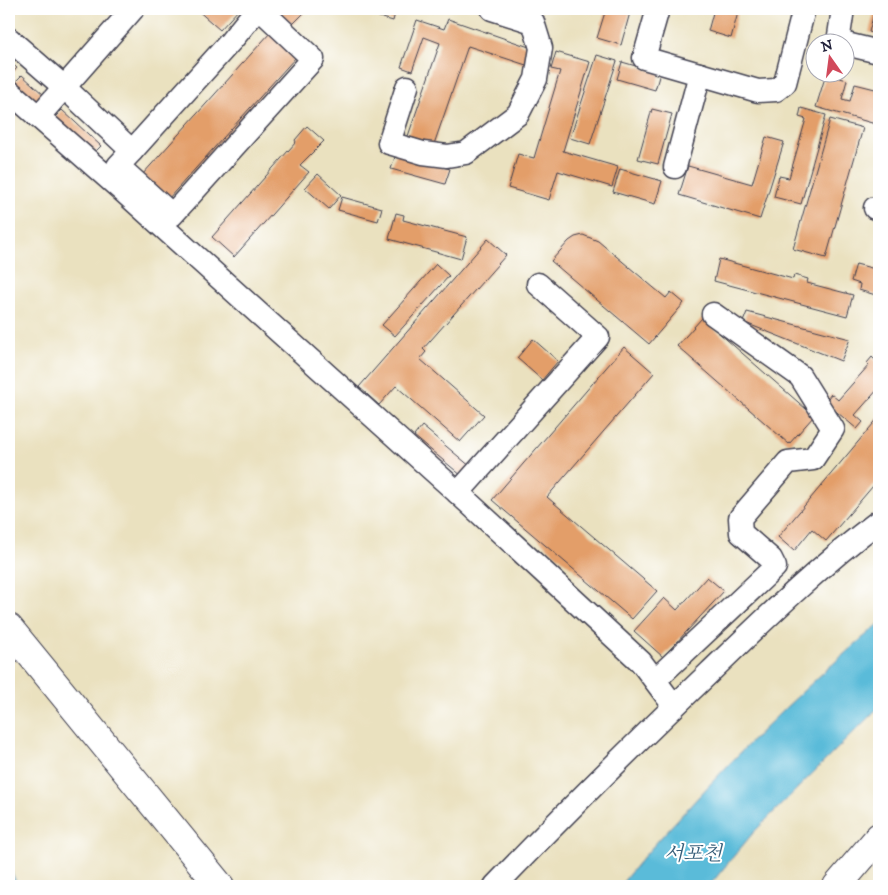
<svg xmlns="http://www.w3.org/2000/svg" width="888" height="895" viewBox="0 0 888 895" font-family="'IM FELL DW Pica','Noto Serif KR',serif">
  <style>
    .water { fill: #5abbd9; stroke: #3e6e8a }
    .building { fill: #e39e69 }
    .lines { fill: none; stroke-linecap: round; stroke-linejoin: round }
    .minor-casing { stroke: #403f4f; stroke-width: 25 }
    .major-casing { stroke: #403f4f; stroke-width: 30 }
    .minor { stroke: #fff; stroke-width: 22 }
    .major { stroke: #fff; stroke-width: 28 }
    .labels { text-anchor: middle; stroke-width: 4; stroke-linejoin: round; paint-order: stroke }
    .water-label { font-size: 20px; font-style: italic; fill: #385f7a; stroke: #fff }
  </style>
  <rect width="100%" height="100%" fill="#fff"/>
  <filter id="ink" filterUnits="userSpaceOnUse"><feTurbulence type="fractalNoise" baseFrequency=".02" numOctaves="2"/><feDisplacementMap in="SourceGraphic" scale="10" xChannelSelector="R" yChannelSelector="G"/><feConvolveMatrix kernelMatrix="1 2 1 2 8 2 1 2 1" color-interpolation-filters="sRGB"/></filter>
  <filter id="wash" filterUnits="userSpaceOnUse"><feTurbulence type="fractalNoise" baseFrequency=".0096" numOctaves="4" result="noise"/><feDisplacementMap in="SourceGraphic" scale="20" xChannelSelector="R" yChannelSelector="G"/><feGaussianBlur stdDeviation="1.12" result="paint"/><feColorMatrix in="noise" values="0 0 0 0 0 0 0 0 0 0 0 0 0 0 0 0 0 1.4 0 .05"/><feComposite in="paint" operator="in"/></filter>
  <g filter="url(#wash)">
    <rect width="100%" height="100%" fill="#eae1bf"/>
    <g class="water">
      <path d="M879,624V707L753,833L709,886H620C641,858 666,832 690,806C749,741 812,680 879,624Z"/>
      <path d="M9,866L18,886H9Z"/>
    </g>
    <g id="blocks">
      <g class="building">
        <path d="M196,9H239L220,30Z"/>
        <path d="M274,9H299L304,13L292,25Z"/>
        <path d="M352,9H396L393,21Z"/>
        <path d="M606,9H631L621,45L597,38Z"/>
        <path d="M714,9H739L731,38L708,31Z"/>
        <path d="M875,9L879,10V38L875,37L876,34L869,32Z"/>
        <path d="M448,19L532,48L526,65L468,46L433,147L407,139L440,43L424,37L412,71L401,67L417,20L444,29Z"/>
        <path d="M270,33L296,57L168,199L142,175Z"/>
        <path d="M556,52L590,62L563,151L618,167L612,187L558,171L549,200L508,188L518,154L534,158L560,71L551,69Z"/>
        <path d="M597,55L617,61L590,144L570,138Z"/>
        <path d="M9,61L17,68L9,77Z"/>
        <path d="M622,62L660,73L655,90L617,79Z"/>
        <path d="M826,74L847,80L842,99L850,101L855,84L879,90V125L816,107Z"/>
        <path d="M22,75L44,95L35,104L13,84Z"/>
        <path d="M801,108L826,115L801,204L774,197L779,176L789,178L806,119L799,117Z"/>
        <path d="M652,109L672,114L658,164L638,159Z"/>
        <path d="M62,110L101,146L93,154L54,118Z"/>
        <path d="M830,119L863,128L826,258L793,249Z"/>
        <path d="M307,126L324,141L300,165L309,172L234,257L212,237L296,142L295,140Z"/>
        <path d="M766,137L784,142L760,219L679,195L688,166L752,184Z"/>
        <path d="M396,154L450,169L445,184L391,169Z"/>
        <path d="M620,169L662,181L655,204L613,192Z"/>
        <path d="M318,174L341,195L329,209L305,188Z"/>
        <path d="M342,197L382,208L378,221L338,210Z"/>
        <path d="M396,213L404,215L403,220L467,237L461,259L389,239Z"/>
        <path d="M583,235L598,241L666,298L671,292L684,303L649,344L551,261L569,241L575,237Z"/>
        <path d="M488,239L506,255L423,349L426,352L420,359L484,415L460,442L396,386L379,405L359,387Z"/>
        <path d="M719,259L793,279L794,275L808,279L807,283L853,295L847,316L714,281Z"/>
        <path d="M436,264L449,276L395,336L382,325Z"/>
        <path d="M856,264L879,270V296L859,290L860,284L851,281Z"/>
        <path d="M747,312L850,339L841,361L743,322Z"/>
        <path d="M702,318L814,416L789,444L677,346Z"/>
        <path d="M533,339L558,361L542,380L517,358Z"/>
        <path d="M624,347L654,373L547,497L657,591L632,619L492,500Z"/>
        <path d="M872,357L879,364V388L855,415L863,422L857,429L825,402L831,394L838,400L869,365L867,363Z"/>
        <path d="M879,417V479L826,541L812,529L794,551L778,537Z"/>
        <path d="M422,426L471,467L462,476L414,436Z"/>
        <path d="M707,577L724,591L663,657L634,631L664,598L677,610Z"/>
      </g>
    </g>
  </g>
  <g filter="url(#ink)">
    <use href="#blocks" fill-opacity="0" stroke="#403f4f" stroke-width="1"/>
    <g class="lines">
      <defs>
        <g id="minor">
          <path d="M658,9L644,58L758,91L776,90L785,83L804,9"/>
          <path d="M9,39L64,87L132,151L118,166L172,215L313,59L260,9"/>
          <path d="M838,42L843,9"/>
          <path d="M846,44L879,52"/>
          <path d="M407,87L389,143L423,153L447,156L466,153L518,114L536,79L541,48L533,22L492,9"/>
          <path d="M9,91L124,192L458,493L641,662L674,706"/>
          <path d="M38,117L133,9"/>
          <path d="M132,151L231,41L257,9"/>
          <path d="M675,167L700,74"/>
          <path d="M875,208L879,209"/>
          <path d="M458,493L598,337L538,284"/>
          <path d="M655,680L775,567L771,559L741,533L740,518L788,462L813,459L833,429L800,376L713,314"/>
          <path d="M495,886C565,813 637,742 710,672C764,620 819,566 879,521"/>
        </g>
        <g id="major">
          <path d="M9,628L220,886"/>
          <path d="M837,886L879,837"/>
        </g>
      </defs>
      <use href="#minor" class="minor-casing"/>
      <use href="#major" class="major-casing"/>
      <use href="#minor" class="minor"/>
      <use href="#major" class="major"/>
    </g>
  </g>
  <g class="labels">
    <g class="water-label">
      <text x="693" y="860">서포천</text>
    </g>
  </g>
  <rect width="888" height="895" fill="none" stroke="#fff" stroke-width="30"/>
  <g transform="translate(830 58) rotate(346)"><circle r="24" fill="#ffffff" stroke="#a7a7b1"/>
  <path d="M0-4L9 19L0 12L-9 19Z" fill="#d1495b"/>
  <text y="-8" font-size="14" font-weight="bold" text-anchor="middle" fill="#22223b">N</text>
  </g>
</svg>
